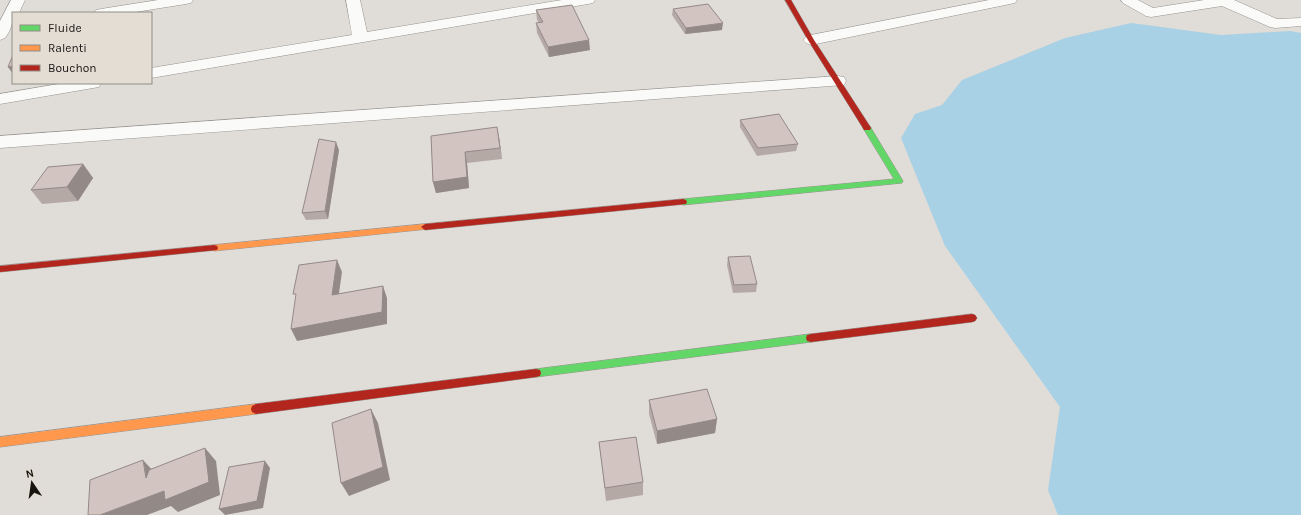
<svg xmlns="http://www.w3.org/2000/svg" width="1301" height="515" viewBox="0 0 1301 515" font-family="Karla,sans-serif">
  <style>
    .water { fill: #a9d1e5 }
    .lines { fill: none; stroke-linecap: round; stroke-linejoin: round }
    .street-casing { stroke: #96938f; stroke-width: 1 }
    .fast-casing { stroke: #96938f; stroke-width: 1 }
    .slow-casing { stroke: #96938f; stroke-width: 1 }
    .jam-casing { stroke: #96938f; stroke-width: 1 }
    .street { fill: #fafaf9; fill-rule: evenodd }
    .fast { fill: #63d668; fill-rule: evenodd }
    .slow { fill: #ff974d; fill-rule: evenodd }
    .jam { fill: #b3261e; fill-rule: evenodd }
    .wall { fill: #b5a9a6 }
    .shaded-wall { fill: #938987 }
    .building { fill: #d2c4c1; stroke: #938987 }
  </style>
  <rect width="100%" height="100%" fill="#e0dcd8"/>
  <path class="water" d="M1131,23L1221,35L1290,31L1301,33V515H1058L1048,490L1060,407L945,246L901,138L915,114L942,105L962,80L1065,38Z"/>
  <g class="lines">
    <defs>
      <g id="street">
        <path d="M11,0H25L19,13H13C13,23 11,30 5,38L0,40V21Z"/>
        <path d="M158,0H193L191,3L186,4L129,13H94L96,10L101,9Z"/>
        <path d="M346,0H360L367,32L562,0H595L593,3L588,4L151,78V68L352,35Z"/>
        <path d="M989,0H1017L1015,3L1010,4L811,45L806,43L803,40L806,37L811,35Z"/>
        <path d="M1121,0H1138L1153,8L1204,0H1234L1277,19L1301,18V26L1275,28L1270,27L1222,6L1151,17L1146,16L1123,3Z"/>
        <path d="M838,76L844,77L846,81L844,85L0,148V136Z"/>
        <path d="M64,83H101L99,87L93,88L0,104V94Z"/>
      </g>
      <g id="fast">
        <path d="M864,126H870L871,128L903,181L902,183L683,205L679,202L683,199L894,179L863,128Z"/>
        <path d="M811,334L815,335L816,338L815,341L811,342L536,377L532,376L531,373L532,370L536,369Z"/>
      </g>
      <g id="slow">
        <path d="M425,224L429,227L428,229L214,251L210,248L214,245Z"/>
        <path d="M256,404L260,406L261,409L260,412L256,414L0,447V437Z"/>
      </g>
      <g id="jam">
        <path d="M785,0H791L814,40L871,128L870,130H864L863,128L808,40Z"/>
        <path d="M683,199L686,200L687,202L686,204L425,230L421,227L425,224Z"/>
        <path d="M214,245L217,246L218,248L217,250L0,272V266Z"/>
        <path d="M972,314L975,315L977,318L975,321L972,322L811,342L807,341L806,338L807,335L811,334Z"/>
        <path d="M536,369L540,370L541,373L540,376L536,377L256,414L252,412L251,409L252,406L256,404Z"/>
      </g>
    </defs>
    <use href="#street" class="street-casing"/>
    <use href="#fast" class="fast-casing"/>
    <use href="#slow" class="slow-casing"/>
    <use href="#jam" class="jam-casing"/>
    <use href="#street" class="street"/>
    <use href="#fast" class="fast"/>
    <use href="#slow" class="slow"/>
    <use href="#jam" class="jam"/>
  </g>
  <g class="wall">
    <path d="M673,9L722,30L685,34L672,15Z"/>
    <path d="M536,10L590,50L549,57L537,33L536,23H539L537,20Z"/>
    <path d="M740,120L798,144L796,151L757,156L740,127Z"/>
    <path d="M431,136L499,137L502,159L467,163L469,188L436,193L433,182Z"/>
    <path d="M339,150L328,219L306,220L302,213Z"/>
    <path d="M83,164L93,178L78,201L42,204L31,190Z"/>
    <path d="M728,257L757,284L756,292L733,293L727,265Z"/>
    <path d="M649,400L717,419L715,433L657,444L649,414Z"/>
    <path d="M599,442L643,482V495L606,501Z"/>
  </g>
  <g class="shaded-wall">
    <path d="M723,23L722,30L685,34L686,28Z"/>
    <path d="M589,40L590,50L549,57L548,47Z"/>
    <path d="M13,66V74L8,67Z"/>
    <path d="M497,127L499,137L502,159L500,148Z"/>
    <path d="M336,142L339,150L328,219L325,211Z"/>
    <path d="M465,152L467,163L469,188L436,193L433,182Z"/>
    <path d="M83,164L93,178L78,201L67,187Z"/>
    <path d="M337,260L342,272L337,307L332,295Z"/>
    <path d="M383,286L387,298V324L297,341L291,329Z"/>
    <path d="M371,409L378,423L390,480L349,496L341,483Z"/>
    <path d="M717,419L715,433L657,444V431Z"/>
    <path d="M205,448L216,461L220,495L178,512L171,506L147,515H100L164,491Z"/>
    <path d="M143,460L156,474L146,478Z"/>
    <path d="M265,461L270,468L263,508L225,515L219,509Z"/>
  </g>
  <g class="building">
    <path d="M708,4L723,23L686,28L673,9Z"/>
    <path d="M572,5L589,40L548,47L536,23L543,22L536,10Z"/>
    <path d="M13,55V66L8,67Z"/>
    <path d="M779,114L798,144L758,148L740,120Z"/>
    <path d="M497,127L500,148L465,152L467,177L433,182L431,136Z"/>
    <path d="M319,139L336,142L325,211L302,213Z"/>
    <path d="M83,164L67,187L31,190L48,167Z"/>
    <path d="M750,256L757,284L734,285L728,257Z"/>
    <path d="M337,260L332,295L383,286L382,312L291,329L296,294H293L299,265Z"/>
    <path d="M707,389L717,419L657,431L649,400Z"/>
    <path d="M371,409L383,467L341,483L332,423Z"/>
    <path d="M636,437L643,482L605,488L599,442Z"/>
    <path d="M205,448L209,482L165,500L164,491L100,515H88L90,480L143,460L146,478L149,470Z"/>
    <path d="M265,461L257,501L219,509L229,467Z"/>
  </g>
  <rect x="12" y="12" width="140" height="72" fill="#e3ddd4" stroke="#918d86"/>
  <rect x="20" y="25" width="20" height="6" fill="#63d668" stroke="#918d86"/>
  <text x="48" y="32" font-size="12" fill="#161411">Fluide</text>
  <rect x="20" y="45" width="20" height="6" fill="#ff974d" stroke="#918d86"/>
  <text x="48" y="52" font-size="12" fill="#161411">Ralenti</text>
  <rect x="20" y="65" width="20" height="6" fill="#b3261e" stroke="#918d86"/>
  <text x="48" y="72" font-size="12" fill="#161411">Bouchon</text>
  <g transform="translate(32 483) rotate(347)" stroke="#e3ddd4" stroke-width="3" paint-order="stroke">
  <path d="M0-3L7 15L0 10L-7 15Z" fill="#161411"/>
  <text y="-6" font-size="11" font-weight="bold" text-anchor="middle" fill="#161411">N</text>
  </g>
</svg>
